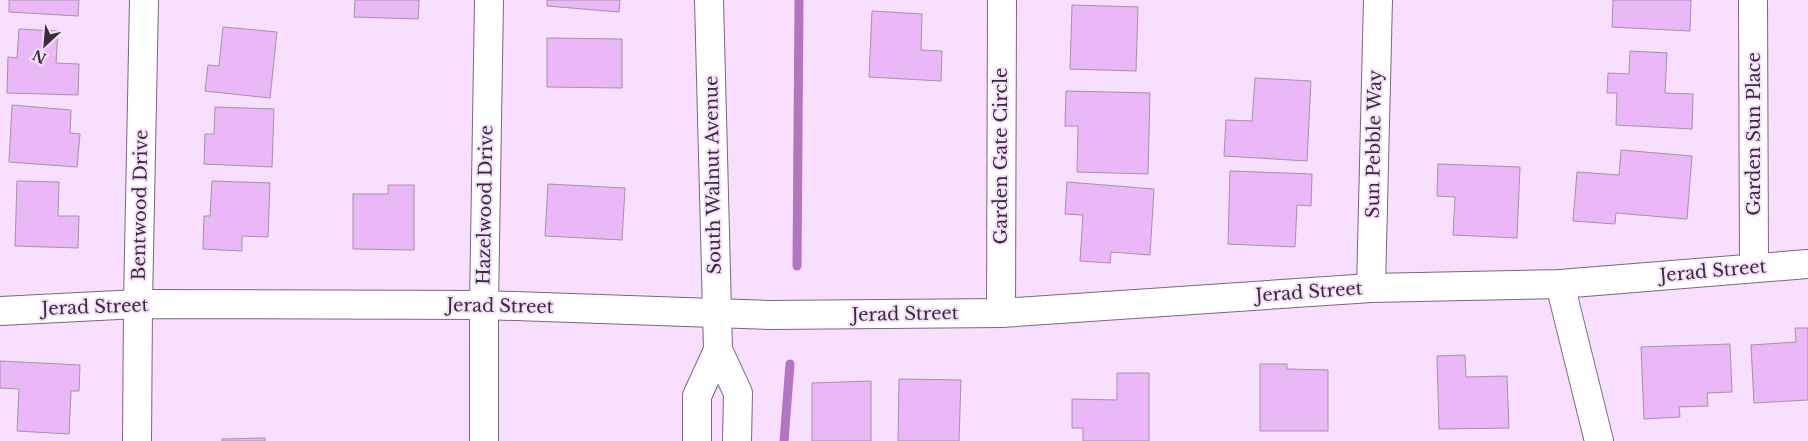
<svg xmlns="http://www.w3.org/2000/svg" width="1808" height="441" viewBox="0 0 1808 441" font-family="'Libre Baskerville',serif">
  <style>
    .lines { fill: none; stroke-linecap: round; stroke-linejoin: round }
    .stream { stroke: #b176bf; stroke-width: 9 }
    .building { fill: #eab8f6; stroke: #a690ac }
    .minor-casing { stroke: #7b6680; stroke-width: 30 }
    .minor { stroke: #fff; stroke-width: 28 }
    .labels { text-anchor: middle; stroke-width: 4; stroke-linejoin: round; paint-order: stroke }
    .street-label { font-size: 18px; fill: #372e39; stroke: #f7dffd }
  </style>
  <rect width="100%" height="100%" fill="#f7dffd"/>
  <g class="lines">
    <g class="stream">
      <path d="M797,266L799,0"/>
      <path d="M784,441L790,364"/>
    </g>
  </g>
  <g class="building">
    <path d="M9,0H79L78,16L9,12Z"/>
    <path d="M355,0H419L418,19L354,17Z"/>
    <path d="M547,0H620L619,12L547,6Z"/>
    <path d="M1613,0H1691L1690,31L1612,27Z"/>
    <path d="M1072,5L1138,7L1136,71L1070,69Z"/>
    <path d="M872,11L922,14L921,50L942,51L941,81L869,77Z"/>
    <path d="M223,27L277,32L270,98L205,91L208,65L219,66Z"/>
    <path d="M19,29L58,31L56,63L79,64L78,95L7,93L8,57L17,58Z"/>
    <path d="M547,38L622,39V88L547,87Z"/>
    <path d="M1630,51L1667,53L1665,93L1693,94L1692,129L1616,125L1617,93H1607L1608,73L1629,74Z"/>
    <path d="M1255,78L1311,81L1307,161L1224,156L1226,120L1252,121Z"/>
    <path d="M1066,91L1150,93L1148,174L1077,172L1078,126H1065Z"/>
    <path d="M12,105L71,110L70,133L80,134L77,167L9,162Z"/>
    <path d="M215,107L274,109L272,167L204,164L205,134H214Z"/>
    <path d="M1621,150L1692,156L1687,219L1616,213L1615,224L1573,221L1577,172L1619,175Z"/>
    <path d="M1438,164L1520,167L1517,238L1453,235L1455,197L1437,196Z"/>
    <path d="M1230,171L1312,174L1311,206L1297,205L1295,247L1228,244Z"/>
    <path d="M17,181L59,182L58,216H79L78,248L15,246Z"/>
    <path d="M212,181L270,183L268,237L242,236V251L203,249L204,216H210Z"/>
    <path d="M1067,182L1154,189L1150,255L1111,252L1110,263L1080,261L1083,215L1065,214Z"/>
    <path d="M548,184L625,188L622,240L545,236Z"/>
    <path d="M388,185H414V250L353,249V194H388Z"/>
    <path d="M1795,328H1808V400L1754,403L1751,345L1796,342Z"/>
    <path d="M1730,344L1732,392L1707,393L1708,406L1679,407L1680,417L1644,419L1641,347Z"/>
    <path d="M1465,355L1466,377L1507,376L1509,428L1439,429L1437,356Z"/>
    <path d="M0,361L80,365L79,391H71L69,434L17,431L19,389L0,388Z"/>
    <path d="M1260,364H1287V369L1328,370V431H1260Z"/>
    <path d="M1117,373H1149V441H1083V428H1072V399L1117,400Z"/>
    <path d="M899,379L961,380L959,441H898Z"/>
    <path d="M871,381V441H812V383Z"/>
    <path d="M265,438V441H222V439Z"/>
  </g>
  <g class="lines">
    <defs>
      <g id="minor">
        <path d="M709,0L718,350L738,393L737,441"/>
        <path d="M1753,0L1754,267"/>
        <path d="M1560,284L1599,441"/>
        <path d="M1371,288L1378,0"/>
        <path d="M0,311L138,304L484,305L769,315L1001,313L1371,288L1560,284L1808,264"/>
        <path d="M1001,313L1002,0"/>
        <path d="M137,441L138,304L144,0"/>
        <path d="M484,441V305L489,0"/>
        <path d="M697,441V396L718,350"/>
      </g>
    </defs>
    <use href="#minor" class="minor-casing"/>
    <use href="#minor" class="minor"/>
  </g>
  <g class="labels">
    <g class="street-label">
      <text transform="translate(1754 134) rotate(-90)" y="6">Garden Sun Place</text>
      <text transform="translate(1374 144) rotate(-89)" y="6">Sun Pebble Way</text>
      <text transform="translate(1001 156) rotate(-90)" y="6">Garden Gate Circle</text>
      <text transform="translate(713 175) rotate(-91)" y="6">South Walnut Avenue</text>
      <text transform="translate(140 205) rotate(-89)" y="6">Bentwood Drive</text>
      <text transform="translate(485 205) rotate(-89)" y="6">Hazelwood Drive</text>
      <text transform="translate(1713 271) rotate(-5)" y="6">Jerad Street</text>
      <text transform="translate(1309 292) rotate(-4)" y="6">Jerad Street</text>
      <text transform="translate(500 306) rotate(1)" y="6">Jerad Street</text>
      <text transform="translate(95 307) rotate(-2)" y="6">Jerad Street</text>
      <text transform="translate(905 314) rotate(-1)" y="6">Jerad Street</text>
    </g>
  </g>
  <g transform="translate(45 45) rotate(206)" stroke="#f7dffd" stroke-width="4" paint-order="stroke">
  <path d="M0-4L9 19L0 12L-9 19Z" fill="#372e39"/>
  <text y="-8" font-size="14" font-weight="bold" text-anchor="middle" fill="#372e39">N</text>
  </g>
</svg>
